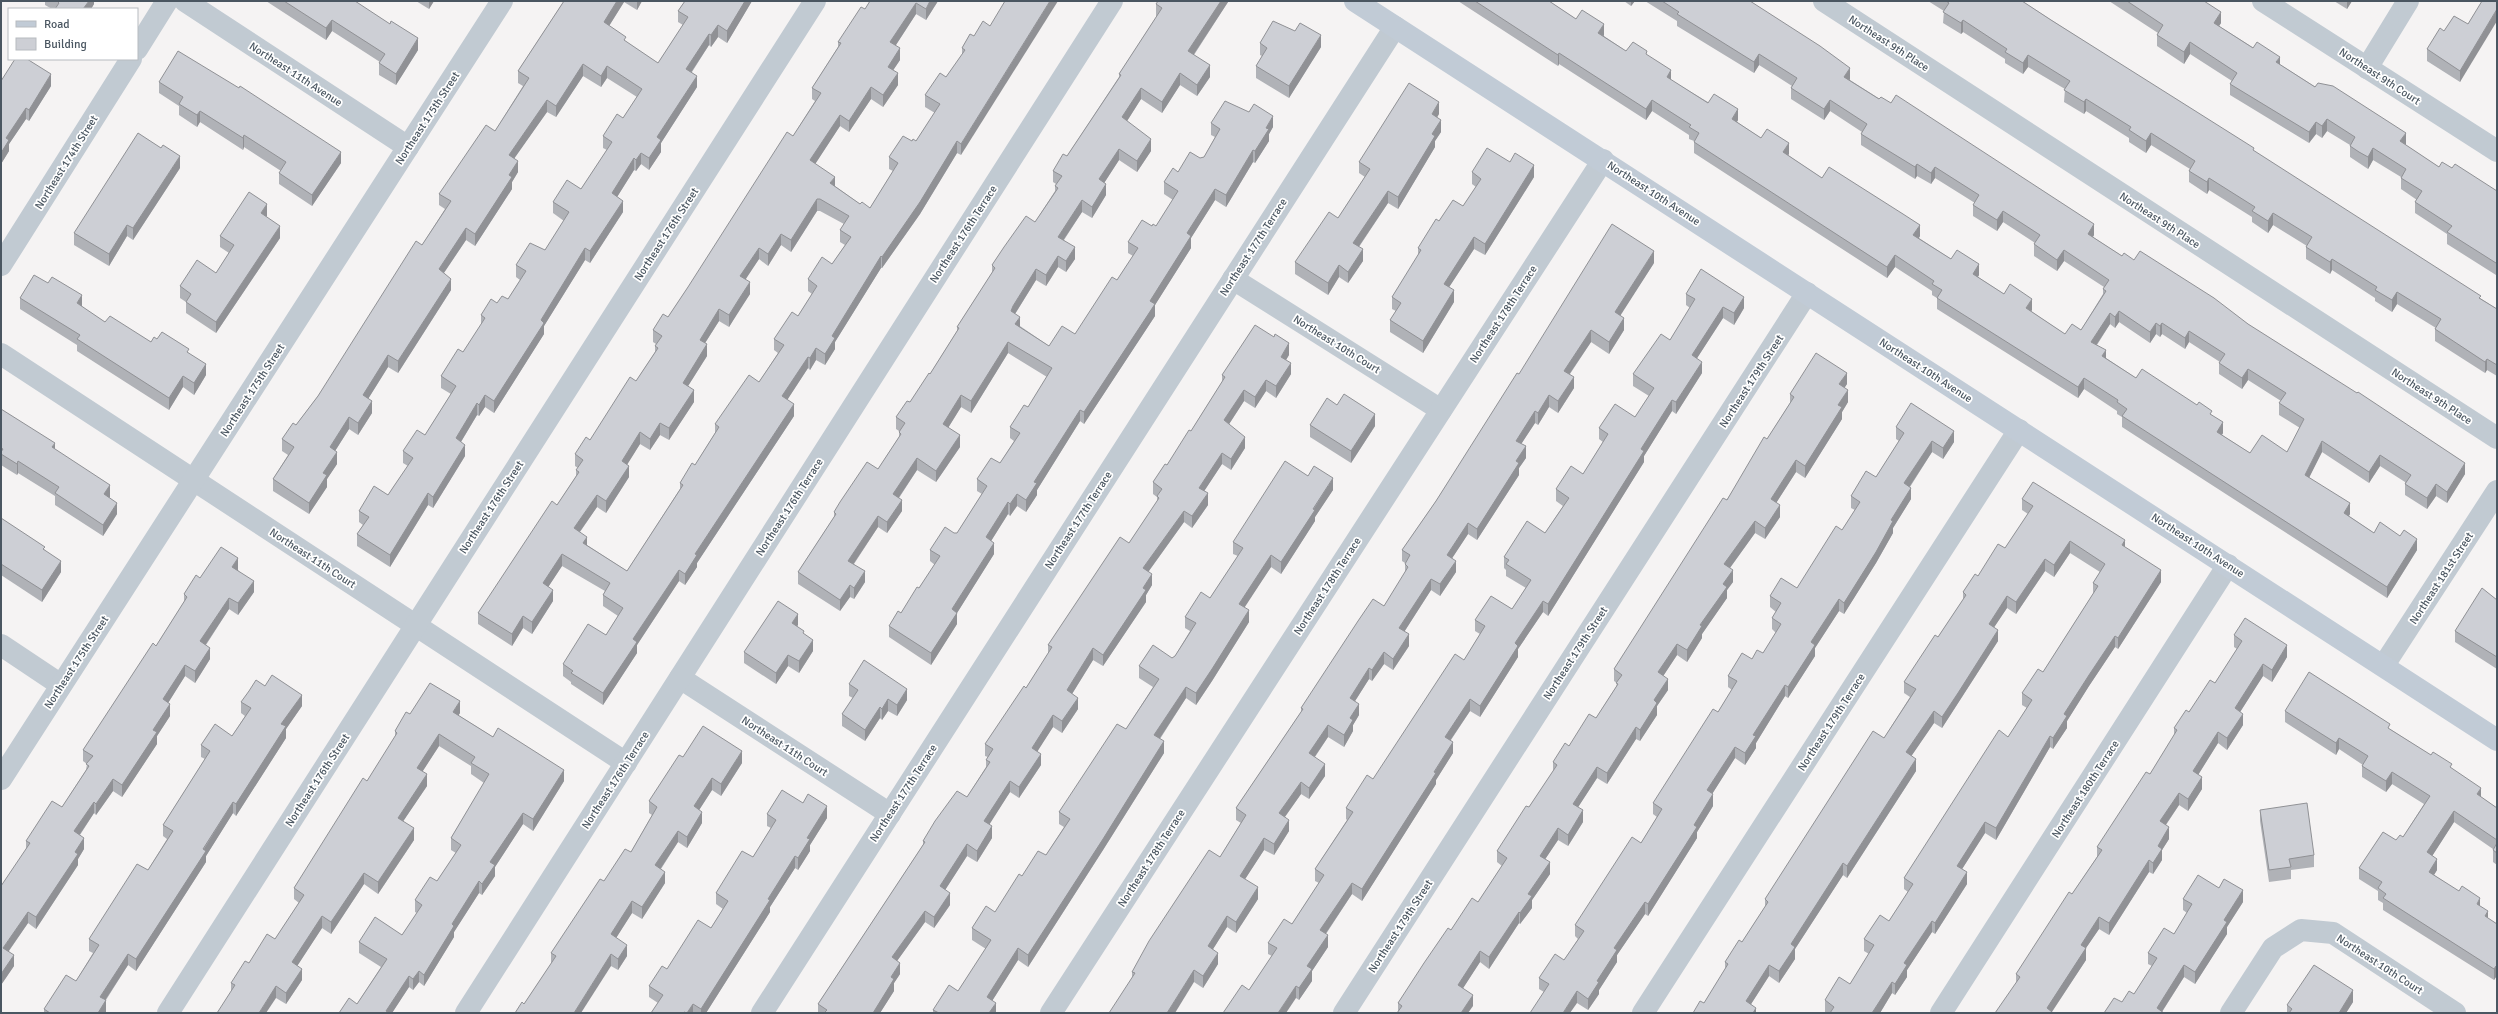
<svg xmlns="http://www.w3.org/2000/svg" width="2498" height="1014" viewBox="0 0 2498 1014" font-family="Signika,sans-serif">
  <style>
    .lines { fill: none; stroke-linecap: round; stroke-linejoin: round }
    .street { stroke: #c1cad2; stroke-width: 22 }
    .secondary { stroke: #c1cbd6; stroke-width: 22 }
    .wall { fill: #b0b2b7; fill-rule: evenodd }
    .shaded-wall { fill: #909195 }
    .building { fill: #cdcfd5; stroke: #909195; fill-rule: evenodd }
    .labels { text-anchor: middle; stroke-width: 3.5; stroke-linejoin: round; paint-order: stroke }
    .street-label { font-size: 11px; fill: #4a5661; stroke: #fff }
  </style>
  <rect width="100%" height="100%" fill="#f5f3f3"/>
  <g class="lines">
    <g class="street">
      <path d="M185,1L408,147"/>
      <path d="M1824,1L2497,438"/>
      <path d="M2263,1L2497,151"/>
      <path d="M137,49L167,1"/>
      <path d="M2367,68L2408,1"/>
      <path d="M1,265L131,59"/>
      <path d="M1233,279L1441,410"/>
      <path d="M1,354L626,763"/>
      <path d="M1,645L61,685"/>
      <path d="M2384,665L2497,491"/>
      <path d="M680,678L890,814"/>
      <path d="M1,779L502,1"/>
      <path d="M168,1013L815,1"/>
      <path d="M466,1013L1112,1"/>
      <path d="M762,1013L1395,27"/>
      <path d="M1051,1013L1603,160"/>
      <path d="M1344,1013L1807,293"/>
      <path d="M1643,1013L2019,430"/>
      <path d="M1941,1013L2228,565"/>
      <path d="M2231,1013L2273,948L2301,930L2333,933L2455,1013"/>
    </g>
    <path class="secondary" d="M1355,1L2497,740"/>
  </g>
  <g class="wall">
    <path d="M45,1H94V4L91,9H52L45,5Z"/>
    <path d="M266,1H355L418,50L396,85L379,75V63L380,62L332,31L326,40Z"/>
    <path d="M416,1H434L429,9Z"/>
    <path d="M564,1H642L637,10L624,2L609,26L626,42L658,63L683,25L678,22V11L685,1H752L727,43L718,37L711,47L709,45L692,72L697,87L661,143V152L649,170L641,164L636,171L634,170L617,197L623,212L590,263L585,260L544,326V334L494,413L485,407L479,416L477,415L461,442L465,456L433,508L428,505L390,567L357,546V534L363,525L359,522V511L388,495L394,486L408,466L403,463V451L425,435L451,394L441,388V376L463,352L481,325V315L497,303L508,299L520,280L516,277V265L545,250L564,221L553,213V202L581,189L607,150L603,148V136L623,118L637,97L607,78L601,87L583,76L556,117L547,112L514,158L518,172L512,182V189L475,246L466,240L444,273L451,290L398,373L388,367L368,399L372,413L358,435L349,429L335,451L337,464L327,479V487L309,514L273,491V479L288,455L282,451V439L296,425L318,396L422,245L445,209L439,205V194L495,131L523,86L518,83V71Z"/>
    <path d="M870,1H938L926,20L916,14L896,45L900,60L893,70L898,85L883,107L871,99L849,132L840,126L815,164L835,186L860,204L870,208L893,171L889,169V157L912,141H916L935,113L925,107V95L946,77L962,55V48L970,34L961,155L957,153L920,214L882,268H881L835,342V349L825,365L816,360L810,370L808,368L787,400L794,416L697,563V567L685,585L679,581L637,645V653L603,705L571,684V682L563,676V664L606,635L618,616L603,606V595L605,591L562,566L548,587L553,601L532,634L523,628L512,646L478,624V613L557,505L576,476V470L578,468L575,466V454L590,440L636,381L655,352V346L656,344L653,342V330L668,317L793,136L815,101L812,99V88L838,47V42L865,9ZM817,211H820L844,224L840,230V242L845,245L832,264L808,279V291L812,294L798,316L774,339V350L778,353L759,382L715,424V433L695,465L680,483V489L627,571L587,545L580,532L597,507L606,513L629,477L627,464L640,444L650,450L660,435L669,440L694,402L688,386L707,356L705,343L719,321L729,327L739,310L750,294L745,279L759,259L768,266L781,245L791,252Z"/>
    <path d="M1228,1V2L1194,55L1210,77L1197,96L1180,85L1162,113L1141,99L1127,121L1151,151L1137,172L1119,160L1104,183L1106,195L1092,218L1082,212L1064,240L1075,259L1066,272L1058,267L1046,286L1036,280L1015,314L1020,326L1049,346L1075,334L1117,280L1133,256L1128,253V242L1152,226H1156L1173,200L1164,194V182L1178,172L1200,158L1204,157L1215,137L1211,135V123L1273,127L1269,134V141L1255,163L1253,162L1226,207L1215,200L1191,238V248L1155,305V316L1084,424L1080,421L1037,490V495L1026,512L1017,506L1010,516L1008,514L991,541L994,554L957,613V624L931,665L889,637V626L901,613L919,588L935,565L930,561V550L954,533H957L982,494L977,491V479L1000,463L1014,441L1010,438V427L1028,407L1047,377L1008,353L971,413L961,407L948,428L960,447L936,482L917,470L899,498L902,511L887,533L878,527L854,564L865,582L854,599L850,597L840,611L798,584V572L834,517V512L878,469L899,437V431L896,429V417L910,402L930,374L957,331V327L992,273V265L1035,222L1055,191V186L1056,184L1053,182V171L1067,156L1119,77V74L1157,16H1156V4Z"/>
    <path d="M1458,1H1549L1576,19L1604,35V36L1626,51L1647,55L1671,80L1738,120L1737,122L1761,138L1789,154L1788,155L1798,162L1822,178L1920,236L1919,238L1951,259L1979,275L1978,277L2004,294L2032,310L2031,311L2065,334L2081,330L2103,294V289L2104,287L2064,261L2057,271L2034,256V244L2035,243L2003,222L1997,231L1973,216V205L1975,203L1935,178L1931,184L1917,176L1915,179L1861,145V134L1862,132L1830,111L1824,120L1791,99V88L1792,86L1759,65L1754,73L1677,26V21L1645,1H1750L1850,79V80L2094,235L2093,237L2122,256L2134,260L2248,324L2465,474L2447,503L2436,496L2427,509L2405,495V482L2380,466L2369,483L2322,452L2309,477L2350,514L2349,516L2374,533L2417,550L2387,598L2122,427V417L2117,414V411L2084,389L2078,398L1937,309V298L1932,295V291L1895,267L1887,278L1694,153V141L1689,139V135L1652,111L1646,120L1559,64L1558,66ZM2119,322L2150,343L2156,334L2160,337L2162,334L2185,349L2189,342L2220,362L2219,363V374L2242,389L2248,380L2281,401L2279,403V415L2300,428L2287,452L2250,453L2222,435L2223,433L2212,415L2136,378L2106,358L2097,345L2110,324L2115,328Z"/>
    <path d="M1624,1H1635L1631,6Z"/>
    <path d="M1928,1H2022L2254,151L2497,309V376L2487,370L2485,373L2435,341V329L2436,328L2397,304L2392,312L2375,301V298L2332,270L2330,274L2306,259V247L2307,246L2273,225L2268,233L2252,222V217L2209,190L2207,194L2189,182V171L2190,169L2151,145L2146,153L2129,142V138L2086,111L2084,114L2064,102L2065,89L2028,67L2023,74L2005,63V59L1963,32L1961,34L1943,23L1944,11Z"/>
    <path d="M2109,1H2204L2221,23L2219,26L2406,144L2405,145L2439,167L2452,168L2497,191L2496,275L2447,244V234L2415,213V202L2417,200L2401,189V177L2373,160L2368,169L2350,157V145L2327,131L2322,138L2316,134L2309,143L2230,95V84L2232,81L2190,54L2184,64L2157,46V35L2158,33Z"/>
    <path d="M2334,1H2352L2347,9Z"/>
    <path d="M2480,1H2497L2460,82L2427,61V49L2444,31L2468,24L2482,2Z"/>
    <path d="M1260,43L1321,47L1289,98L1256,78V66L1262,56L1260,55Z"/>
    <path d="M1,81L51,86L29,121L26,119L9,144V151L1,164Z"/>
    <path d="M159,82L341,163L312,206L279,184V173L281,171L244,147L243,150L200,122L197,127L179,115V106L159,93Z"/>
    <path d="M1439,114L1437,117L1441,132L1435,141V147L1398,209L1388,203L1359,247L1363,261L1348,283L1339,277L1328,295L1295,274V262L1338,218L1365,177L1359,173V162Z"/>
    <path d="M180,168L133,240L127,236L109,266L74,245V233Z"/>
    <path d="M1472,172L1534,177L1485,255L1474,249L1449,287L1454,302L1423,353L1390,332V320L1396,311L1392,309V297L1418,256V248L1439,221L1463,206L1476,187L1472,184Z"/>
    <path d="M267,216L266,217L280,238L216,333L186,313V302L180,298V286L216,273L229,253L220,247V236Z"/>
    <path d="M1654,263L1620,315L1624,330L1609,354L1591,342L1570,374L1574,388L1558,413L1549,407L1538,425L1535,423L1521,444L1526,458L1519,468V475L1477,540L1468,534L1452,558L1456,572L1440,596L1431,590L1404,632L1409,646L1393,670L1384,664L1372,681L1369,679L1355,701L1359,715L1353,725V731L1344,747L1328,737L1315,757L1325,776L1309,799L1301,794L1285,817L1289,831L1274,855L1264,850L1245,879L1258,899L1236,933L1227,927L1213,949L1218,964L1203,988L1194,982L1132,978V972L1220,857L1241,823L1236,820V808L1301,712V708L1384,606L1405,573V563L1402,561V550L1436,501L1519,374Z"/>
    <path d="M1686,294L1744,308L1734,325L1723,318L1697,358L1702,373L1676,414L1672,411L1644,456V462L1548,616L1543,612L1518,649V657L1480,717L1470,711L1451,740L1453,753L1436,780V784L1367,893L1362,901L1352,894L1326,934L1328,947L1312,971V981L1299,1000L1296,998L1249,990L1272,956L1268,954V943L1292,924L1319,883L1315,881V869L1347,820L1346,819V808L1373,779L1464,660L1480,634L1475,631V620L1512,609L1526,588L1506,576V570L1504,568V557L1545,533L1563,506L1556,501V489L1583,474L1603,442L1599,439V428L1635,417L1649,396L1633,386V374L1670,340L1690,308L1686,305Z"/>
    <path d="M20,298L82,307L105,322L151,342L157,339L189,353L206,375L194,395L183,387L169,410L77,351V345L20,309Z"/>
    <path d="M1289,355L1286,360L1291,374L1276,398L1266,391L1255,408L1244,401L1229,424L1245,448L1231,470L1222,464L1204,491L1208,505L1192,528L1184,522L1149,571L1152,585L1146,595V602L1103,666L1093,660L1072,694L1078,709L1062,733L1053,727L1037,751L1041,765L1019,798L1010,792L989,824L992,838L977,862L967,856L945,890L950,905L934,928L925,922L897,961L900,974L894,983V991L880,1013H818V1004L923,845V841L967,797L986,767V760L988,757L985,756V744L1026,688L1048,654V645L1129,543L1157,502V497L1153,494V482L1167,465L1191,431L1222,382V375Z"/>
    <path d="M1847,384L1844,388L1848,402L1842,412V419L1805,478L1796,472L1776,503L1780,517L1765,539L1755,533L1730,568L1733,582L1727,590V598L1702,634V638L1687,662L1677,655L1663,676L1668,690L1657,706V715L1640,741L1636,739L1607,784L1597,778L1578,807L1583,822L1568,846L1558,840L1545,859L1550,874L1532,900V908L1520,924L1519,923L1489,969L1480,962L1463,988L1473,1006L1398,1011V1003L1451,930L1478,902L1502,866L1497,862V851L1529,807L1553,772V762L1596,718L1616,687L1617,683L1614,681V669L1767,439L1790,403V394Z"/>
    <path d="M1337,405L1375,426L1351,463L1310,437V425Z"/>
    <path d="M1,409L55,449L110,497L109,498L117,514L103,536L55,505V496L18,473L17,475L1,465Z"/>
    <path d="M1896,427L1954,442L1943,459L1932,452L1910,487L1911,499L1893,528V533L1876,563L1844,614L1839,611L1815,648V656L1788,698L1785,696L1756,743V748L1745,765L1735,758L1712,794L1713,806L1697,832V838L1648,916L1645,914L1617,955V962L1599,990V994L1588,1010L1577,1003L1544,992L1539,989V978L1564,960L1578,939L1575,936V925L1641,843L1657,817L1653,814V803L1718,712L1732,690L1728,687V676L1752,659L1763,653L1776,633L1772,629V618L1776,612L1770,607V596L1797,588L1842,530L1855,510L1851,508V496L1876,477L1899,441L1896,439Z"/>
    <path d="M1308,476L1333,490L1315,517V521L1281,574L1271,567L1244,607L1249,622L1212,681L1196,705L1186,698L1160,739L1164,753L1103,850L1028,967L1018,960L992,1001L996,1013H933V1010L958,991L986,949L972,940V928L995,912L1022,876L1046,855L1064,827L1059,824V812L1126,729L1153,687L1139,678V666L1172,658L1175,656L1190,631L1185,628V617L1210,598L1238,556L1233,554V542Z"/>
    <path d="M2022,499L2125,547L2161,582L2118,649L2115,647L2089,686L2067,721V728L2053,749L2050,747L1996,840L1985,833L1962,869L1967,884L1935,934L1932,932L1907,970V977L1895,995L1892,993L1880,1013H1826L1825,1012V1000L1850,984L1869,954L1864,951V939L1889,921L1908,892L1904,889V878L2008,737L2027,708L2022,705V693L2043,672L2093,594V583L2100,572L2070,553L2054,577L2045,571L2016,614L2007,608L1994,627L1998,641L1942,728L1934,723L1911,756L1916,771L1847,878L1843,875L1795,949V959L1779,983L1769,976L1751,1004L1756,1013L1704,1003L1725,970V962L1742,942L1765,907V899L1884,738L1910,697L1904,693V682L1938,637L1963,600V592L1978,576L2005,548L2028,514L2022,510Z"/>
    <path d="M1,518L45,550L61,572L42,602L1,575Z"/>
    <path d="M238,570L254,592L238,615L229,609L206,645L210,659L195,683L185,676L168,703L170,716L157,736V744L122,797L113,791L96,815L94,813L80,835L84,849L78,859V865L36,929L28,923L9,951L14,966L1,985L26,849V841L62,807L86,770L87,764L83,761V750L156,646L184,602V594L200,578Z"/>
    <path d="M2497,600V669L2455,642V631Z"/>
    <path d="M798,625L797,626L813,651L799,673L788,666L776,684L744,663V652Z"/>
    <path d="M2234,635L2287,657L2272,682L2263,676L2240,712L2243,725L2227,750L2218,743L2198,775L2202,789L2188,811L2179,805L2166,825L2169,839L2162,850V860L2153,874L2149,872L2109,935L2099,929L2086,948V960L2052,1012V1013L2016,983V974L2072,894L2097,857V847L2150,774L2174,736V728L2215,683L2237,649L2234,647Z"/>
    <path d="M849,684L907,700L897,716L888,711L882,720L880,718L865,741L842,726V714L853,698L849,696Z"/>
    <path d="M265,686L302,706L286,729V738L236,816L233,813L206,856V862L136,971L128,965L106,1000V1012L105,1013H44V1009L76,981L93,953L89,951V939L148,870L167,839L163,836V825L205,759L201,757V745L232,736L245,716L241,713V702Z"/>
    <path d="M2285,711L2390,729L2452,769L2481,797L2497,808V865L2493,862V849L2454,822L2432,856L2437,870L2434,875L2480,906L2488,919L2497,924V978L2496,977L2494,980L2383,910V903L2378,900V891L2359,879V868L2396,840L2403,837L2424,804L2392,784L2386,792L2362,777V766L2363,765L2339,749L2336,755L2285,722Z"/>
    <path d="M460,713L458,715L564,781L533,831L523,824L495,867V876L482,895L479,893L454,932V937L424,986L419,982L413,990L409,987L392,1013H339L357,1004L381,967L359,953V942L402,935L417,913L415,912V900L437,881L456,853L451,850V838L484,783L471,774V766L439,746L422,772L427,786L403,821L414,840L378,894L364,884L331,934L322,928L297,966L302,980L286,1004L276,998L231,991V983L249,963L275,939L299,903L294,899V888L367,781L395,738V731L410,714Z"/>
    <path d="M683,757L742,763L721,796L712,790L699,810L702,823L687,848L678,842L661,869L665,883L642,919L632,913L616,938L627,956L618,970L611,966L524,1004L551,964V953L604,881L631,852L652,815L649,813V801Z"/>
    <path d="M2260,810L2314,855V867L2291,870V879L2269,882L2260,821Z"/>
    <path d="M767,814L827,818L810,845V851L798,870L795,868L770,907V912L706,1013H651L658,1003L649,997V986L711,928L723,909L716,904V893L753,857L771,828L767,826Z"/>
    <path d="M2219,888L2243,902L2227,927V934L2195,984L2184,977L2162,1012L2122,1002L2134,994L2152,966L2148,964V953L2174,934L2187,913L2183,910V899Z"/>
    <path d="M2353,1002L2346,1013H2287V1005Z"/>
  </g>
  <g class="shaded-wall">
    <path d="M89,1H94V4L91,9H83Z"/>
    <path d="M429,1H434L429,9Z"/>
    <path d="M617,1H624V2L604,34V22Z"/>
    <path d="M637,1H642L637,10Z"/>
    <path d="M745,1H752L727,43V31Z"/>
    <path d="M930,1H938L926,20V9Z"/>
    <path d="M1050,1H1058L961,155V144Z"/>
    <path d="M1221,1H1228V2L1188,63V51Z"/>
    <path d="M1631,1H1635L1631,6Z"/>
    <path d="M2347,1H2352L2347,9Z"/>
    <path d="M916,3V14L890,54V42Z"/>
    <path d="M2497,9V21L2460,82V71Z"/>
    <path d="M2221,12V23L2214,34V23Z"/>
    <path d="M332,20V31L326,40V28Z"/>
    <path d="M1963,20V32L1961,34V23Z"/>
    <path d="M1604,24V35L1598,44V33Z"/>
    <path d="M718,25V37L711,47V35Z"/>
    <path d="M709,34V45L686,80V69Z"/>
    <path d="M1321,35V47L1289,98V86Z"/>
    <path d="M418,38V50L396,85V74Z"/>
    <path d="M2190,42V54L2184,64V52Z"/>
    <path d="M900,48V60L888,78V67Z"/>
    <path d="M1559,53V64L1558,66V55Z"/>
    <path d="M1759,54V65L1754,73V62Z"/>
    <path d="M2028,55V67L2023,74V63Z"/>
    <path d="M2280,57V68L2276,62Z"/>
    <path d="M583,64V76L556,117V106Z"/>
    <path d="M1210,65V77L1197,96V85Z"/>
    <path d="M607,66V78L601,87V76Z"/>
    <path d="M1850,68V79L1844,88V77Z"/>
    <path d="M1671,70V81L1667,77Z"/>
    <path d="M898,73V85L883,107V95Z"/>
    <path d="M1180,73V85L1162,113V102Z"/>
    <path d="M51,74V86L29,121V110Z"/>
    <path d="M697,76V87L661,143V152L649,170V158L657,137Z"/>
    <path d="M871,87V99L849,132V121Z"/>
    <path d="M1141,88V99L1122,129V117Z"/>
    <path d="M2086,99V111L2084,114V102Z"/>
    <path d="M547,100V112L509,166V155Z"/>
    <path d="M1652,100V111L1646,120V109Z"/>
    <path d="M1830,100V111L1824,120V109Z"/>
    <path d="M1439,102V114L1432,126V114Z"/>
    <path d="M26,108V119L9,144V151L1,164V153L6,138Z"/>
    <path d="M1738,109V120L1732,130V119Z"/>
    <path d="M200,111V122L197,127V115Z"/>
    <path d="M840,115V126L810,172V160Z"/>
    <path d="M1273,116V127L1269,134V141L1255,163V151L1266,128Z"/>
    <path d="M2327,119V131L2322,138V126Z"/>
    <path d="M1441,120V132L1435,141V147L1398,209V197L1432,134Z"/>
    <path d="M2316,122V134L2309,143V132Z"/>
    <path d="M2151,133V145L2146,153V141Z"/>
    <path d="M2406,133V144L2400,153V141Z"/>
    <path d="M244,135V147L243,150V138Z"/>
    <path d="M1151,139V151L1137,172V161Z"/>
    <path d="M957,141V153L920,214L882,268V257Z"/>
    <path d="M1789,143V154L1783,163V152Z"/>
    <path d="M2373,148V160L2368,169V157Z"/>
    <path d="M1119,149V160L1099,191V179Z"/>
    <path d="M1253,150V162L1226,207V195Z"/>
    <path d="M341,152V163L312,206V195Z"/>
    <path d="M641,153V164L636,171V160Z"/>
    <path d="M180,156V168L133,240V228Z"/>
    <path d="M634,158V170L612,205V193Z"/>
    <path d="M518,161V172L512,182V189L475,246V234L509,175Z"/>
    <path d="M1917,164V176L1915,179V167Z"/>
    <path d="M1534,165V177L1485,255V244Z"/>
    <path d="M1935,167V178L1931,184V173Z"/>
    <path d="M835,177V188L830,183Z"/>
    <path d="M2209,178V190L2207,194V182Z"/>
    <path d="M1106,184V195L1092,218V207Z"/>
    <path d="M1215,189V200L1191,238V248L1155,305V316L1084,424V412L1150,301L1187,233Z"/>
    <path d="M1388,191V203L1353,255V243Z"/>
    <path d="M817,199V211L791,252V240Z"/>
    <path d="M1082,200V212L1058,248V237Z"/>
    <path d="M623,201V212L590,263V251Z"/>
    <path d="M267,204V216L261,225V213Z"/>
    <path d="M2003,211V222L1997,231V220Z"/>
    <path d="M2273,213V225L2268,233V221Z"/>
    <path d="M2094,224V235L2088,245V234Z"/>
    <path d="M127,225V236L109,266V254Z"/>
    <path d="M1920,225V236L1913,246V235Z"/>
    <path d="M280,226V238L216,333V322Z"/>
    <path d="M466,228V240L439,280V269Z"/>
    <path d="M781,234V245L768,266V254Z"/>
    <path d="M1474,237V249L1444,295V284Z"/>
    <path d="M1075,247V259L1066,272V261Z"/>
    <path d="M585,248V260L544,326V334L494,413V401L541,320Z"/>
    <path d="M759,248V259L740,288V276Z"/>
    <path d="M1363,249V261L1348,283V272Z"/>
    <path d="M2064,250V261L2057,271V260Z"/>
    <path d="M1654,251V263L1615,324V312Z"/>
    <path d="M1895,255V267L1887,278V267Z"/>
    <path d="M881,256V268L835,342V349L825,365V354L832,336Z"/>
    <path d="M1058,256V267L1046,286V275Z"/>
    <path d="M2332,259V270L2330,274V262Z"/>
    <path d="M2497,262V274L2496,275V263Z"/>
    <path d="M1979,264V275L1973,285V274Z"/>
    <path d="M1339,265V277L1328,295V283Z"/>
    <path d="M1036,269V280L1013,317L1011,311L1013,306Z"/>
    <path d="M451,279V290L398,373V361Z"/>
    <path d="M750,282V294L729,327V315Z"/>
    <path d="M1454,290V302L1423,353V341Z"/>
    <path d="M2397,292V304L2392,312V300Z"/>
    <path d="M82,295V307L77,303Z"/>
    <path d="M1744,297V308L1734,325V313Z"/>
    <path d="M2032,299V310L2026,319V308Z"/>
    <path d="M1723,307V318L1692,366V355Z"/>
    <path d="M719,309V321L700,351V340Z"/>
    <path d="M2119,311V322L2115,328V317Z"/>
    <path d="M2110,313V324L2091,353V342Z"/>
    <path d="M1020,317V328L1015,324Z"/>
    <path d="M1624,318V330L1609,354V342Z"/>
    <path d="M2156,323V334L2150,343V332Z"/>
    <path d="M2162,323V334L2160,337V326Z"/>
    <path d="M1591,330V342L1564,382V371Z"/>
    <path d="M2189,331V342L2185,349V338Z"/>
    <path d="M1008,342V353L971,413V401Z"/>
    <path d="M1289,343V355L1281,368V357Z"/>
    <path d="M707,344V356L683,394V383Z"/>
    <path d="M816,348V360L810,370V358Z"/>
    <path d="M2106,350V361L2102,356Z"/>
    <path d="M388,355V367L363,407V395Z"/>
    <path d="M808,357V368L782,408V396Z"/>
    <path d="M2487,359V370L2485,373V362Z"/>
    <path d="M1702,362V373L1676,414V402Z"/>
    <path d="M1291,363V374L1276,398V386Z"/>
    <path d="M206,364V375L194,395V383Z"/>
    <path d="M2248,369V380L2242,389V378Z"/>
    <path d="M1847,373V384L1839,396V384Z"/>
    <path d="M183,376V387L169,410V398Z"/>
    <path d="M1574,377V388L1558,413V401Z"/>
    <path d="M2084,378V389L2078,398V387Z"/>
    <path d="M1266,380V391L1255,408V397Z"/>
    <path d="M694,390V402L669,440V428Z"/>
    <path d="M1244,390V401L1224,432V420Z"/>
    <path d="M1848,390V402L1842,412V419L1805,478V466L1838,405Z"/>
    <path d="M485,395V407L479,416V405Z"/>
    <path d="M961,395V407L943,436V424Z"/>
    <path d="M1549,395V407L1538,425V413Z"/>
    <path d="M1672,400V411L1644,456V462L1548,616V604L1641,449Z"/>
    <path d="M372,401V413L358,435V423Z"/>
    <path d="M477,403V415L456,450V438Z"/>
    <path d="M794,404V416L697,563V567L685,585V574L695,554Z"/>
    <path d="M1080,410V421L1037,490V495L1026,512V500L1034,482Z"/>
    <path d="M1535,411V423L1516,452V441Z"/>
    <path d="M1375,414V426L1351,463V451Z"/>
    <path d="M349,417V429L330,459V447Z"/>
    <path d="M2223,422V433L2217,443V432Z"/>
    <path d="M660,423V435L650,450V439Z"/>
    <path d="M1954,431V442L1943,459V448Z"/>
    <path d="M640,432V444L622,473V461Z"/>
    <path d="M960,435V447L936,482V471Z"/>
    <path d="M1245,437V448L1231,470V459Z"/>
    <path d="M1932,441V452L1904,495V483Z"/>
    <path d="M2322,441V452L2305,486V475Z"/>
    <path d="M55,443V455L52,447Z"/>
    <path d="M465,445V456L433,508V497Z"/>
    <path d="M1526,446V458L1519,468V475L1477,540V529L1516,461Z"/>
    <path d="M337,452V464L327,479V487L309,514V503L323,473Z"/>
    <path d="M1222,453V464L1199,499V488Z"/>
    <path d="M2380,455V466L2369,483V472Z"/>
    <path d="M917,458V470L893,506V494Z"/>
    <path d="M1796,460V472L1771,511V499Z"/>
    <path d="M18,461V473L17,475V464Z"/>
    <path d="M2465,463V474L2447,503V492Z"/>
    <path d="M629,466V477L606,513V501Z"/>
    <path d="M1333,478V490L1315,517V521L1281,574V562Z"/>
    <path d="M2436,484V496L2427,509V498Z"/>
    <path d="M110,485V497L104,506V494Z"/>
    <path d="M1911,488V499L1893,528V533L1876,563L1844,614V603L1891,520Z"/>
    <path d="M428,493V505L390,567V555Z"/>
    <path d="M1208,493V505L1192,528V516Z"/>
    <path d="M1017,494V506L1010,516V504Z"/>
    <path d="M597,495V507L574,540V528Z"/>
    <path d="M902,500V511L887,533V522Z"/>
    <path d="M1008,502V514L986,549V537Z"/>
    <path d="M117,503V514L103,536V525Z"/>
    <path d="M2350,503V514L2344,524V513Z"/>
    <path d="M1780,505V517L1765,539V528Z"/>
    <path d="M1184,511V522L1143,579V568Z"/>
    <path d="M878,516V527L848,572V561Z"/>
    <path d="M1755,521V533L1724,576V564Z"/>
    <path d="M1468,523V534L1447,566V555Z"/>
    <path d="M587,537V548L583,543Z"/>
    <path d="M2417,539V550L2387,598V587Z"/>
    <path d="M2125,540V552L2122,545Z"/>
    <path d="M2070,541V553L2054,577V565Z"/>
    <path d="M994,543V554L957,613V624L931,665V653L952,609Z"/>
    <path d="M562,554V566L543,595V583Z"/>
    <path d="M1271,555V567L1239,616V604Z"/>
    <path d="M238,558V570L232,578V567Z"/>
    <path d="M2045,559V571L2016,614V602Z"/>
    <path d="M61,561V572L42,602V590Z"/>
    <path d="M1456,561V572L1440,596V584Z"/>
    <path d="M679,570V581L637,645V653L603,705V693L633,639Z"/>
    <path d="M1733,570V582L1727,590V598L1702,634V638L1687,662V650L1723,584Z"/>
    <path d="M2161,570V582L2118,649V638Z"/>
    <path d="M865,571V582L854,599V588Z"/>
    <path d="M1152,574V585L1146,595V602L1103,666V655L1143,588Z"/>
    <path d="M1431,579V590L1399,640V628Z"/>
    <path d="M254,581V592L238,615V603Z"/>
    <path d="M850,585V597L840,611V600Z"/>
    <path d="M553,590V601L532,634V622Z"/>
    <path d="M2007,596V608L1989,635V624Z"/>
    <path d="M229,598V609L200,653V641Z"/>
    <path d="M1839,599V611L1815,648V656L1788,698V687L1811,642Z"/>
    <path d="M1543,601V612L1518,649V657L1480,717V706L1515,643Z"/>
    <path d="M1249,610V622L1212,681L1196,705V693Z"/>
    <path d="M798,614V625L792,635V623Z"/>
    <path d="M523,616V628L512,646V634Z"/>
    <path d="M1998,630V641L1942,728V717Z"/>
    <path d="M1409,634V646L1393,670V659Z"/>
    <path d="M2115,636V647L2089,686L2067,721V728L2053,749V738L2064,714L2089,675Z"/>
    <path d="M813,640V651L799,673V661Z"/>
    <path d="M1677,644V655L1658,684V672Z"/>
    <path d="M2287,645V657L2272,682V670Z"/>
    <path d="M210,648V659L195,683V671Z"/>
    <path d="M1093,648V660L1067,702V690Z"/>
    <path d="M1384,652V664L1372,681V670Z"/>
    <path d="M788,655V666L776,684V673Z"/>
    <path d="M2263,664V676L2235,720V708Z"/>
    <path d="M185,665V676L163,711V699Z"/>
    <path d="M1369,668V679L1350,709V698Z"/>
    <path d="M1668,679V690L1657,706V715L1640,741V730L1654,700Z"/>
    <path d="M1785,685V696L1756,743V748L1745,765V753L1753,735Z"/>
    <path d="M1186,687V698L1154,747V735Z"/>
    <path d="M907,689V700L897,716V705Z"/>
    <path d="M302,695V706L286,729V738L236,816V804L281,724Z"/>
    <path d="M1078,698V709L1062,733V721Z"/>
    <path d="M888,699V711L882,720V709Z"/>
    <path d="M1470,699V711L1445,748V737Z"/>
    <path d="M460,701V713L453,724V712Z"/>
    <path d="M170,704V716L157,736V744L122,797V785L153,730Z"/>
    <path d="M1359,704V715L1353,725V731L1344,747V735L1350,718Z"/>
    <path d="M880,707V718L865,741V730Z"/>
    <path d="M1934,711V723L1906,764V752Z"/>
    <path d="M2243,714V725L2227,750V738Z"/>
    <path d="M1053,715V727L1032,760V748Z"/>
    <path d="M1328,725V737L1309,765V753Z"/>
    <path d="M1636,727V739L1607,784V773Z"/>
    <path d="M2218,732V743L2193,783V771Z"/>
    <path d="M439,734V746L417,780V768Z"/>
    <path d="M2050,736V747L1996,840V828Z"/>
    <path d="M2339,738V749L2336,755V743Z"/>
    <path d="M1164,741V753L1103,850L1028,967V955Z"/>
    <path d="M1453,742V753L1436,780V784L1362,901V889Z"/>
    <path d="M1735,747V758L1707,802V790Z"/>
    <path d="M742,751V763L721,796V784Z"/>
    <path d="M1041,754V765L1019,798V787Z"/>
    <path d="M1916,759V771L1847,878V866Z"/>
    <path d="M1325,764V776L1309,799V788Z"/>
    <path d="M1597,767V778L1573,815V804Z"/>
    <path d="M564,770V781L533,831V819Z"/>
    <path d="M2392,772V784L2386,792V781Z"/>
    <path d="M427,774V786L398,829V818Z"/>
    <path d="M2202,777V789L2188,811V799Z"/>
    <path d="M712,778V790L694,818V806Z"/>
    <path d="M113,779V791L96,815V804Z"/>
    <path d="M1010,781V792L984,833V821Z"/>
    <path d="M1301,782V794L1279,825V813Z"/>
    <path d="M2481,788V800L2477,794Z"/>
    <path d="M2179,793V805L2160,833V821Z"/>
    <path d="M1713,794V806L1697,832V838L1648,916V904L1694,825Z"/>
    <path d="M94,802V813L74,843V831Z"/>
    <path d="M233,802V813L206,856V862L136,971V959Z"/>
    <path d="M827,806V818L810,845V851L798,870V858L807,838Z"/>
    <path d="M1583,810V822L1568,846V835Z"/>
    <path d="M2454,811V822L2427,864V852Z"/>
    <path d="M702,812V823L687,848V837Z"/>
    <path d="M523,813V824L495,867V876L482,895V884L490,862Z"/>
    <path d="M1289,820V831L1274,855V844Z"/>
    <path d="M1985,822V833L1957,877V866Z"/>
    <path d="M992,826V838L977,862V851Z"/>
    <path d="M2169,827V839L2162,850V860L2153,874V863L2158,846Z"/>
    <path d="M414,828V840L378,894V882Z"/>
    <path d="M1558,828V840L1540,867V856Z"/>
    <path d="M678,831V842L655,877V865Z"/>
    <path d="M84,838V849L78,859V865L36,929V917L75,852Z"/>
    <path d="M1264,838V850L1240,887V876Z"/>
    <path d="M967,844V856L940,898V886Z"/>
    <path d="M795,856V868L770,907V912L706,1013H701V1009L768,899Z"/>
    <path d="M2437,859V870L2429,883V872Z"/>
    <path d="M2149,860V872L2109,935V923Z"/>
    <path d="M1550,862V874L1532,900V908L1520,924V913L1528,894Z"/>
    <path d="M1843,863V875L1795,949V959L1779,983V971L1791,944Z"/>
    <path d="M665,872V883L642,919V907Z"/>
    <path d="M1967,872V884L1935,934V923Z"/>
    <path d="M364,873V884L331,934V922Z"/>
    <path d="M479,881V893L454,932V937L424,986V975L452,924Z"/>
    <path d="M1352,883V894L1320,942V930Z"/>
    <path d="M1258,887V899L1236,933V922Z"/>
    <path d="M2243,890V902L2227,927V934L2195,984V972L2224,920Z"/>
    <path d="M950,893V905L934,928V917Z"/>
    <path d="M2480,898V910L2477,904Z"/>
    <path d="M632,901V913L611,946V934Z"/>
    <path d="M1645,902V914L1617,955V962L1599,990V994L1588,1010V999L1597,981L1614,948Z"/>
    <path d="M925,911V922L892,968V957Z"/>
    <path d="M2488,911V922L2485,916Z"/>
    <path d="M28,912V923L3,959V948Z"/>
    <path d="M1519,912V923L1489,969V957Z"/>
    <path d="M322,916V928L292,974V962Z"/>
    <path d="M1227,916V927L1208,957V946Z"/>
    <path d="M2099,917V929L2086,948V960L2051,1013L2047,1008L2081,945Z"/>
    <path d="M1932,921V932L1907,970V977L1895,995V984L1904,963Z"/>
    <path d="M1328,935V947L1312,971V981L1299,1000V988L1307,966Z"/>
    <path d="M627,945V956L618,970V959Z"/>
    <path d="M1018,948V960L987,1009V997Z"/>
    <path d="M1480,951V962L1458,996V985Z"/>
    <path d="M1218,953V964L1203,988V976Z"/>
    <path d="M128,954V965L100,1008V997Z"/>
    <path d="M611,954V966L581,1013H574Z"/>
    <path d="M14,955V966L1,985V974Z"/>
    <path d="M900,963V974L894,983V991L880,1013H873L891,977Z"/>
    <path d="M1769,965V976L1746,1012V1001Z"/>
    <path d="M2184,965V977L2161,1013L2157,1008Z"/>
    <path d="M2496,966V977L2494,980V969Z"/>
    <path d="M302,969V980L286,1004V993Z"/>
    <path d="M1194,970V982L1175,1013H1167Z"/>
    <path d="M419,971V982L413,990V979Z"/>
    <path d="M409,976V987L392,1013H386V1011Z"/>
    <path d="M1892,982V993L1880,1013H1872Z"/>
    <path d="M276,986V998L266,1013H259Z"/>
    <path d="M1296,986V998L1286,1013H1278Z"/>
    <path d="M2353,990V1002L2346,1013H2339Z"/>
    <path d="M1577,991V1003L1570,1013H1563Z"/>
    <path d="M1473,995V1006L1468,1013H1461Z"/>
    <path d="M106,1000V1012L105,1013H98Z"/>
    <path d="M996,1003V1013H989Z"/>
    <path d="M693,1004V1013H687Z"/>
    <path d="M1756,1008V1013H1753Z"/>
  </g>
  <g class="building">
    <path d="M57,1H89L83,9H55L59,3Z"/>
    <path d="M284,1H355L390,24L391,21L418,38L396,74L379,63L385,54L332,20L326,28Z"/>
    <path d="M564,1H617L604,22L626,37L624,40L658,63L688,17L678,11L685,1H745L727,31L718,25L711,35L709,34L686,69L697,76L657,137L661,140L649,158L641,153L636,160L634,158L612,193L623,201L590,251L585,248L541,320L544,323L494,401L485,395L479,405L477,403L456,438L465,445L433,497L428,493L390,555L357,534L369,517L359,511L374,486L388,495L394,486L413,458L403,451L417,430L425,435L456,386L441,376L458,349L463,352L485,318L481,315L491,299L497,303L502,296L508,299L526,271L516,265L530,243L545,250L569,212L553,202L567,180L581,189L612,142L603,136L617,114L623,118L642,89L607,66L601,76L583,64L556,106L547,100L509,155L518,161L509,175L512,177L475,234L466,228L439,269L451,279L398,361L388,355L363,395L372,401L358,423L349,417L330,447L337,452L323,473L327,475L309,503L273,479L294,447L282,439L293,423L296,425L318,396L416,241L422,245L451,201L439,194L486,125L495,131L529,78L518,71Z"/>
    <path d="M870,1H930L926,9L916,3L890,42L900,48L888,67L898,73L883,95L871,87L849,121L840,115L810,160L835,177L830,183L860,204L862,202L870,208L898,163L889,157L903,136L912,141L913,139L916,141L940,104L925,95L940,73L946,77L965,50L962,48L970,34L974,36L983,21L990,26L1005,1H1050L961,144L957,141L920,202L882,257L881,256L832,336L835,338L825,354L816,348L810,358L808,357L782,396L794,404L695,554L697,555L685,574L679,570L633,639L637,642L603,693L571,673L573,671L563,664L588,624L606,635L623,608L603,595L610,583L562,554L543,583L553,590L532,622L523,616L512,634L478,613L552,501L557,505L579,472L576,470L583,460L575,454L586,437L590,440L630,377L636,381L658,348L655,346L662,336L653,330L663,314L668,317L688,287L787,132L793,136L821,93L812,88L841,43L838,42L861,7L865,9ZM817,199H820L849,216L840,230L851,237L832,264L822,257L808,279L817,286L798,316L792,312L774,339L784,345L759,382L749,375L715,424L719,427L695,465L692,463L680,483L683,485L627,571L583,543L587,537L574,528L597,495L606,501L629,466L622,461L640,432L650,439L660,423L669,428L694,390L683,383L707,344L700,340L719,309L729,315L739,299L750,282L740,276L759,248L768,254L781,234L791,240Z"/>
    <path d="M1158,1H1221L1188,51L1210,65L1197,85L1180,73L1162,102L1141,88L1122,117L1151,139L1137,161L1119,149L1099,179L1106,184L1092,207L1082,200L1058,237L1075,247L1066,261L1058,256L1046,275L1036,269L1013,306L1011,311L1020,317L1015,324L1049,346L1062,326L1075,334L1112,277L1117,280L1138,248L1128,242L1142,220L1152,226L1153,224L1156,226L1178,191L1164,182L1173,168L1178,172L1190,152L1200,158L1204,157L1220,129L1211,123L1225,101L1249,112L1254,104L1273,116L1266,128L1269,129L1255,151L1253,150L1226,195L1215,189L1187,233L1191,236L1150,301L1155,304L1084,412L1080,410L1034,482L1037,483L1026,500L1017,494L1010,504L1008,502L986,537L994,543L952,609L957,613L931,653L889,626L898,611L901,613L917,587L919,588L940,556L930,550L945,527L954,533H957L987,486L977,479L991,458L1000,463L1020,433L1010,427L1024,405L1028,407L1052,368L1008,342L971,401L961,395L943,424L960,435L936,471L917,458L893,494L902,500L887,522L878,516L848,561L865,571L854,588L850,585L840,600L798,572L836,514L834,512L840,502L867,462L878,469L901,434L899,432L905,423L896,417L907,401L910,402L929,373L930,374L959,328L957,327L995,268L992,265L1004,247L1026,216L1035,222L1058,188L1055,186L1062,176L1053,171L1063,154L1067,156L1121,75L1119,74L1162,8L1156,4Z"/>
    <path d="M1475,1H1549L1576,19L1582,10L1604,24L1598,33L1626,51L1633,42L1647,51L1646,54L1671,70L1667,77L1708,103L1714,94L1738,109L1732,119L1761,138L1767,129L1789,143L1783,152L1822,178L1829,167L1903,214L1920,225L1913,235L1951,259L1957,250L1979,264L1973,274L2004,294L2010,284L2032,299L2026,308L2065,334L2072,324L2081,330L2106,291L2103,289L2109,280L2064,250L2057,260L2034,244L2040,235L2003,211L1997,220L1973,205L1979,195L1935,167L1931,173L1917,164L1915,167L1861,134L1867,124L1830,100L1824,109L1791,88L1797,78L1759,54L1754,62L1677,14L1679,12L1662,1H1750L1820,46L1850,68L1844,77L1879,99L1881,97L1891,103L1896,95L2094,224L2088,234L2122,256L2124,253L2134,260L2140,251L2214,298L2248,324L2357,393L2358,392L2465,463L2447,492L2436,484L2427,498L2405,484L2411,475L2380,455L2369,472L2322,441L2305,475L2350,503L2344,513L2374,533L2380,522L2400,536L2404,530L2417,539L2387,587L2122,416L2127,409L2117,402L2118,400L2084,378L2078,387L1937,298L1942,290L1932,284L1934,281L1895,255L1887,267L1694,142L1699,133L1689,127L1691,125L1652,100L1646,109L1559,53L1558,55ZM2119,311L2150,332L2156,323L2160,326L2162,323L2185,338L2189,331L2225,354L2219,363L2242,378L2248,369L2286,393L2279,403L2304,419L2287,452L2262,435L2250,453L2217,432L2223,422L2210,414L2212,411L2199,402L2197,405L2142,369L2136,378L2102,356L2106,350L2091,342L2110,313L2115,317Z"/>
    <path d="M1946,1H2022L2051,20L2254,148L2253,150L2481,296L2479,298L2497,309V365L2487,359L2485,362L2435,329L2441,319L2397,292L2392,300L2375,290L2377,287L2332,259L2330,262L2306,247L2312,237L2273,213L2268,221L2252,211L2255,207L2209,178L2207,182L2189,171L2195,161L2151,133L2146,141L2129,130L2131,127L2086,99L2084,102L2064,90L2070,81L2028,55L2023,63L2005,52L2007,49L1963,20L1961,23L1943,12L1949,3Z"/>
    <path d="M2127,1H2204L2221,12L2214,23L2253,48L2257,42L2280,57L2276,62L2315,87L2318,83L2333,86L2406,133L2400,141L2439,167L2442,162L2452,168L2455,164L2497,191V262L2496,263L2447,232L2452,226L2415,202L2422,191L2401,178L2406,169L2373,148L2368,157L2359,152L2350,146L2355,137L2327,119L2322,126L2316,122L2309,132L2230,84L2237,73L2190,42L2184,52L2157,35L2163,25Z"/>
    <path d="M2482,1H2497V9L2460,71L2427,49L2440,28L2444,31L2454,16L2468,24Z"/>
    <path d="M1273,21L1295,31L1300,23L1321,35L1289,86L1256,66L1267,48L1260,43Z"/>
    <path d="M178,51L239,88L240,86L341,152L312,195L279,173L286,162L244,135L243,138L200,111L197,115L179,104L183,97L159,82Z"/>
    <path d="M15,59H27L51,74L29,110L26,108L6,138L9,140L1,153V81Z"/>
    <path d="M1409,83L1439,102L1432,114L1441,120L1432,134L1435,136L1398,197L1388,191L1353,243L1363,249L1348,272L1339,265L1328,283L1295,262L1329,212L1338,218L1370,169L1359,162Z"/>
    <path d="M138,133L161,148L163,145L180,156L133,228L127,225L109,254L74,233Z"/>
    <path d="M1487,148L1510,162L1515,153L1534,165L1485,244L1474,237L1444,284L1454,290L1423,341L1390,320L1401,303L1392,297L1421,250L1418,248L1436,219L1439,221L1453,200L1463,206L1481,179L1472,172Z"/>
    <path d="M249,192L267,204L261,213L280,226L216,322L186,302L191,294L180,286L197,260L216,273L234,245L220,236Z"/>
    <path d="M1612,224L1654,251L1615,312L1624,318L1609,342L1591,330L1564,371L1574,377L1558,401L1549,395L1538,413L1535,411L1516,441L1526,446L1516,461L1519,463L1477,529L1468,523L1447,555L1456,561L1440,584L1431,579L1399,628L1409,634L1393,659L1384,652L1372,670L1369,668L1350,698L1359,704L1350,718L1353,720L1344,735L1328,725L1309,753L1325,764L1309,788L1301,782L1279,813L1289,820L1274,844L1264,838L1240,876L1258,887L1236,922L1227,916L1208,946L1218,953L1203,976L1194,970L1167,1013H1109L1135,973L1132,972L1149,941L1209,850L1220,857L1246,815L1236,808L1303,709L1301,708L1358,621L1373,599L1384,606L1408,567L1405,564L1410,555L1402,550L1436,501L1517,373L1519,374Z"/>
    <path d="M1701,269L1744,297L1734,313L1723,307L1692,355L1702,362L1676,402L1672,400L1641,449L1644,451L1548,604L1543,601L1515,643L1518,646L1480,706L1470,699L1445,737L1453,742L1434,772L1436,773L1367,881L1362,889L1352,883L1320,930L1328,935L1307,966L1312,969L1299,988L1296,986L1278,1013H1223L1242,985L1249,990L1277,948L1268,943L1284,919L1292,924L1324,875L1315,869L1353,812L1346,808L1367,775L1373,779L1455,654L1464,660L1485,626L1475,620L1491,596L1512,609L1531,580L1506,564L1509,560L1504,557L1527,521L1545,533L1569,498L1556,489L1571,466L1583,474L1608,434L1599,428L1615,404L1635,417L1654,388L1633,374L1661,334L1670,340L1695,299L1686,294Z"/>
    <path d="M34,275L48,283L52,277L82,295L77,303L105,322L110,316L151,342L154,337L157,339L162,332L189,349L187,352L206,364L194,383L183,376L169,398L77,339L80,335L20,298Z"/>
    <path d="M1255,325L1274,337L1275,334L1289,343L1281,357L1291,363L1276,386L1266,380L1255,397L1244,390L1224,420L1245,437L1231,459L1222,453L1199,488L1208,493L1192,516L1184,511L1143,568L1152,574L1143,588L1146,590L1103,655L1093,648L1067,690L1078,698L1062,721L1053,715L1032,748L1041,754L1019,787L1010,781L984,821L992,826L977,851L967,844L940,886L950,893L934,917L925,911L892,957L900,963L891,977L894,979L873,1013H824L827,1010L818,1004L925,842L923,841L935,821L957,791L967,797L990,762L986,760L993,749L985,744L1024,686L1026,688L1052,647L1048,645L1120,537L1129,543L1159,498L1157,496L1162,489L1153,482L1165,464L1167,465L1189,430L1191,431L1225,377L1222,375Z"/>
    <path d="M1816,353L1847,373L1839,384L1848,390L1838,405L1842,407L1805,466L1796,460L1771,499L1780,505L1765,528L1755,521L1724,564L1733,570L1723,584L1727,587L1700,625L1702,626L1687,650L1677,644L1658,672L1668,679L1654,700L1657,703L1640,730L1636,727L1607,773L1597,767L1573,804L1583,810L1568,835L1558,828L1540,856L1550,862L1528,894L1532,896L1520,913L1519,912L1489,957L1480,951L1458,985L1473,995L1461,1013H1397L1402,1006L1398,1003L1424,963L1448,928L1451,930L1472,898L1478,902L1507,858L1497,851L1526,806L1529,807L1557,765L1553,762L1565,743L1569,746L1589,714L1596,718L1618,684L1616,683L1622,675L1614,669L1723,498L1727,500L1764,437L1767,439L1794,397L1790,394Z"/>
    <path d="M1344,394L1375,414L1351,451L1310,425L1327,398L1337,405Z"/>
    <path d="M1911,403L1954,431L1943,448L1932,441L1904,483L1911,488L1891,520L1893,521L1876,552L1844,603L1839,599L1811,642L1815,645L1788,687L1785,685L1753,735L1756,736L1745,753L1735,747L1707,790L1713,794L1694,825L1697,827L1648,904L1645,902L1614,948L1617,950L1597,981L1599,982L1588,999L1577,991L1563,1013H1530L1549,984L1539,978L1555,954L1564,960L1584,931L1575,925L1632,837L1641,843L1662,809L1653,803L1713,709L1718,712L1737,681L1728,676L1742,653L1752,659L1757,650L1763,653L1781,624L1772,618L1781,603L1770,596L1781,578L1797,588L1836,526L1842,530L1860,502L1851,496L1866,471L1876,477L1904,433L1896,427Z"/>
    <path d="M1,409L55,443L52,447L110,485L104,494L117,503L103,525L55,493L59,487L18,461L17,464L1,454V452L3,449L1,448Z"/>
    <path d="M1285,461L1308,476L1314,466L1333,478L1313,509L1315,510L1281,562L1271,555L1239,604L1249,610L1212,669L1196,693L1186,687L1154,735L1164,741L1103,839L1028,955L1018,948L987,997L996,1003L989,1013H939L933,1010L949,985L958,991L991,940L972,928L986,906L995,912L1019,874L1022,876L1038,851L1046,855L1070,819L1059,812L1117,724L1126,729L1159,679L1139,666L1153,645L1172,658L1175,656L1196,623L1185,617L1201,592L1210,598L1243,548L1233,542Z"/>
    <path d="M2033,482L2125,540L2122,545L2161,570L2118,638L2115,636L2089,675L2064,714L2067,716L2053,738L2050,736L1996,828L1985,822L1957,866L1967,872L1935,923L1932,921L1904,963L1907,965L1895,984L1892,982L1872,1013H1830L1834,1007L1825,1000L1839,977L1850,984L1874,945L1864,939L1880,915L1889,921L1913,884L1904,878L1999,730L2008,737L2032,700L2022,693L2038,669L2043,672L2098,586L2093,583L2105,564L2070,541L2054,565L2045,559L2016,602L2007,596L1989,624L1998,630L1958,693L1942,717L1934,711L1906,752L1916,759L1847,866L1843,863L1791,944L1795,947L1779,971L1769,965L1746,1001L1756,1008L1753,1013H1693L1700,1001L1704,1003L1728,964L1725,962L1739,940L1742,942L1768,902L1765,899L1873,731L1884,738L1916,689L1904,682L1935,635L1938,637L1966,595L1963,592L1975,574L1978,576L1998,544L2005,548L2033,506L2022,499Z"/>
    <path d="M1,518L45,547L43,549L61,561L42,590L1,564Z"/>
    <path d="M221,547L238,558L232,567L254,581L238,603L229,598L200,641L210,648L195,671L185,665L163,699L170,704L153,730L157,732L122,785L113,779L96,804L94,802L74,831L84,838L75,852L78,854L36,917L28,912L3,948L14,955L1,974V886L30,843L26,841L52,801L62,807L89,766L86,764L93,756L83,750L153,643L156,646L187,597L184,594L196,575L200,578Z"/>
    <path d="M2482,588L2497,600V657L2455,631Z"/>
    <path d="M778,601L798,614L792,623L804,631L803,633L813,640L799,661L788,655L776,673L744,652Z"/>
    <path d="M2245,618L2287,645L2272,670L2263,664L2235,708L2243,714L2227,738L2218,732L2193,771L2202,777L2188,799L2179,793L2160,821L2169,827L2158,846L2162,849L2153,863L2149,860L2109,923L2099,917L2081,945L2086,948L2047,1008L2052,1012L2051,1013H1995L2020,977L2016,974L2069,892L2072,894L2102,850L2097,847L2146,772L2150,774L2177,730L2174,728L2186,710L2189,712L2210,680L2215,683L2242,641L2234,635Z"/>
    <path d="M864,660L907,689L897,705L888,699L882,709L880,707L865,730L842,714L858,690L849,684Z"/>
    <path d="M2309,672L2390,724L2388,728L2431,755L2433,752L2452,764L2450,767L2481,788L2477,794L2497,808V840L2454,811L2427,852L2437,859L2429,872L2459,891L2462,886L2480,898L2477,904L2488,911L2485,916L2497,924V966H2496L2494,969L2383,898L2386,894L2378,888L2382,882L2359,868L2383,832L2396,840L2400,835L2403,837L2430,796L2392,772L2386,781L2362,766L2368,756L2339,738L2336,743L2285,711Z"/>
    <path d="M272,675L302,695L281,724L286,726L236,804L233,802L203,849L206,851L136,959L128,954L100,997L106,1000L98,1013H50L44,1009L66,975L76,981L99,945L89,939L137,864L148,870L173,831L163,825L210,751L201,745L215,724L232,736L251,708L241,702L249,691L256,680L265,686Z"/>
    <path d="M430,683L460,701L453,712L493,737L498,728L564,770L533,819L523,813L490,862L495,865L482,884L479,881L452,924L454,926L424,975L419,971L413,979L409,976L386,1011L390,1013H339L349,998L357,1004L387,959L359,942L375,917L402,935L422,905L415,900L430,877L437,881L461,845L451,838L489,774L471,763L475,757L439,734L417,768L427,774L398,818L414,828L378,882L364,873L331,922L322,916L292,962L302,969L286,993L276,986L259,1013H217L235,985L231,983L245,961L249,963L267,934L275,939L304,895L294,888L363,778L367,781L397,733L395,731L406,712L410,714Z"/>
    <path d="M703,726L742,751L721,784L712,778L694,806L702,812L687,837L678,831L655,865L665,872L642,907L632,901L611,934L627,945L618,959L611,954L574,1013H515L522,1002L524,1004L556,956L551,953L600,879L604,881L625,849L631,852L657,807L649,801L679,755L683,757Z"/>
    <path d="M782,790L803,803L808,794L827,806L807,838L810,839L798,858L795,856L768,899L770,900L701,1009L693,1004L687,1013L684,1012V1013H651L663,995L649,986L662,966L667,969L698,920L711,928L728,901L716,893L742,851L753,857L776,820L767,814Z"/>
    <path d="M2307,803L2314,855L2289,859L2291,867L2269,870L2260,810Z"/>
    <path d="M2497,843V853L2493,850Z"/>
    <path d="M2198,875L2219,888L2224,879L2243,890L2224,920L2227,922L2195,972L2184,965L2157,1008L2164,1013H2104L2114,998L2122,1002L2129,991L2134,994L2157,958L2148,953L2164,928L2174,934L2192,904L2183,899Z"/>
    <path d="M2314,965L2353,990L2339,1013H2289L2292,1009L2287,1005Z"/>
  </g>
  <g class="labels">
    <g class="street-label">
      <text transform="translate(1889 43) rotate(33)" y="4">Northeast 9th Place</text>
      <text transform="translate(296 74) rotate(33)" y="4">Northeast 11th Avenue</text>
      <text transform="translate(2380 76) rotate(33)" y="4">Northeast 9th Court</text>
      <text transform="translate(427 118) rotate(-57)" y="4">Northeast 175th Street</text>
      <text transform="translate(66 162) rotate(-58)" y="4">Northeast 174th Street</text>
      <text transform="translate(1654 193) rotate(33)" y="4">Northeast 10th Avenue</text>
      <text transform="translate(2160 220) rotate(33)" y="4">Northeast 9th Place</text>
      <text transform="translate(666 234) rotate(-57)" y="4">Northeast 176th Street</text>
      <text transform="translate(963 234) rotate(-57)" y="4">Northeast 176th Terrace</text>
      <text transform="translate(1253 247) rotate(-57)" y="4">Northeast 177th Terrace</text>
      <text transform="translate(1503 314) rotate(-57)" y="4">Northeast 178th Terrace</text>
      <text transform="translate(1337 344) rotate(32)" y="4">Northeast 10th Court</text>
      <text transform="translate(1926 370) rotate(33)" y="4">Northeast 10th Avenue</text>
      <text transform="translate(1751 381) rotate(-57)" y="4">Northeast 179th Street</text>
      <text transform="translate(252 390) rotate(-57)" y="4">Northeast 175th Street</text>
      <text transform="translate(2432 396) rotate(33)" y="4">Northeast 9th Place</text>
      <text transform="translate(491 507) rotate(-57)" y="4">Northeast 176th Street</text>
      <text transform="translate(789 507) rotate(-57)" y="4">Northeast 176th Terrace</text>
      <text transform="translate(1078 520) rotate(-57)" y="4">Northeast 177th Terrace</text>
      <text transform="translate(2198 545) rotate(33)" y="4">Northeast 10th Avenue</text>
      <text transform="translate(313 558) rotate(33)" y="4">Northeast 11th Court</text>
      <text transform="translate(2441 578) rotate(-57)" y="4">Northeast 181st Street</text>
      <text transform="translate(1327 586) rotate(-57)" y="4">Northeast 178th Terrace</text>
      <text transform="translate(1575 653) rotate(-57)" y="4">Northeast 179th Street</text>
      <text transform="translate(76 662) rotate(-57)" y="4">Northeast 175th Street</text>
      <text transform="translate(1831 722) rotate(-57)" y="4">Northeast 179th Terrace</text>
      <text transform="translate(785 746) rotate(33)" y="4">Northeast 11th Court</text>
      <text transform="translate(317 780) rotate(-57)" y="4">Northeast 176th Street</text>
      <text transform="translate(615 780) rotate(-57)" y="4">Northeast 176th Terrace</text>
      <text transform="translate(2085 789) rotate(-57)" y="4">Northeast 180th Terrace</text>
      <text transform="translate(903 793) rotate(-57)" y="4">Northeast 177th Terrace</text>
      <text transform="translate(1151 858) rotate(-57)" y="4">Northeast 178th Terrace</text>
      <text transform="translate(1400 926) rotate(-57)" y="4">Northeast 179th Street</text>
      <text transform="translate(2380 964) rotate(33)" y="4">Northeast 10th Court</text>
    </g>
  </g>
  <rect width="2498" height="1014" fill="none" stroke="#4a5661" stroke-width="4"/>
  <rect x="8" y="8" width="130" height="52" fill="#ffffff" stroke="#b7bbc0"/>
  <rect x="16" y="21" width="20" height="6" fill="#c1cbd6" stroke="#b7bbc0"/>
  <text x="44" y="28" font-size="12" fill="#4a5661">Road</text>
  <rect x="16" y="38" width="20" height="12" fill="#cdcfd5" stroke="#b7bbc0"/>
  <text x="44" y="48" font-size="12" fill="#4a5661">Building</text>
</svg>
